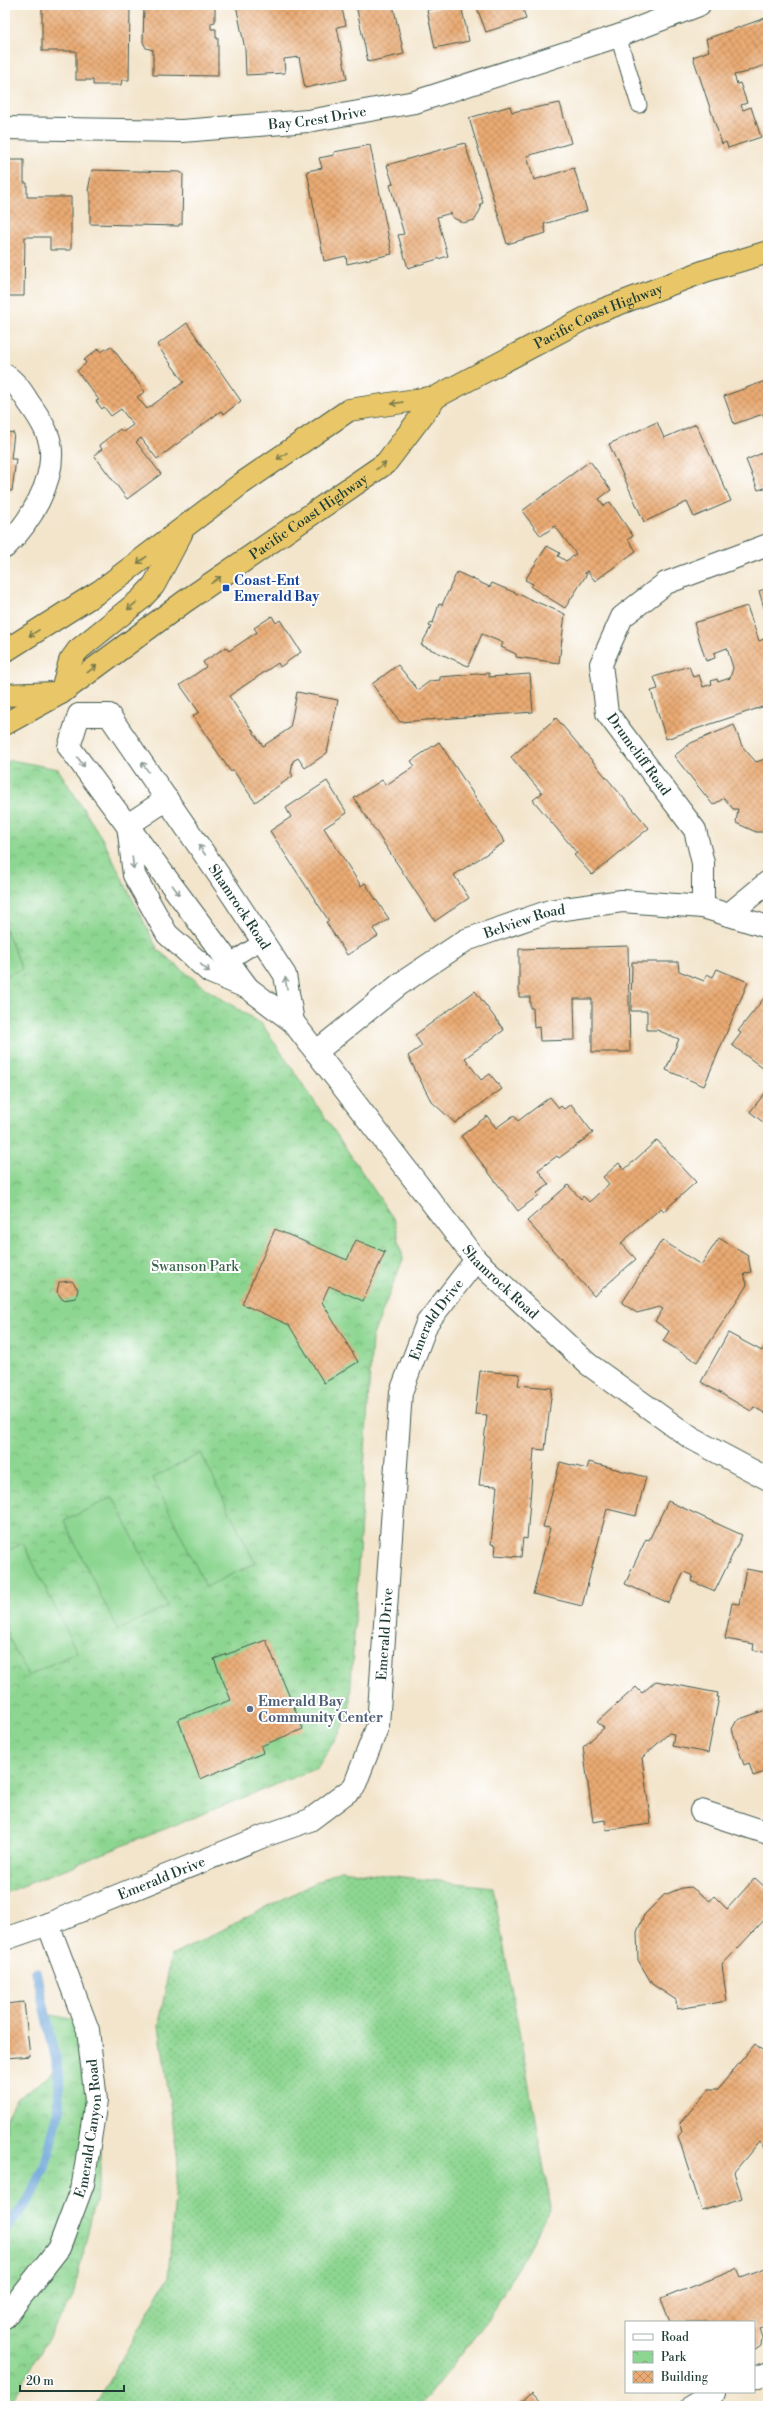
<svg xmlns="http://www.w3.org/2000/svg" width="773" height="2411" viewBox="0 0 773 2411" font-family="'Libre Bodoni',serif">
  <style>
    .grass { fill: url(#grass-dots); stroke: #568a62 }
    .park { fill: url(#park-crowns); stroke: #568a62 }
    .pitch { fill: #8dd691; stroke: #568a62 }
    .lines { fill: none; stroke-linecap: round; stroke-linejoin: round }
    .stream { stroke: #65a1d6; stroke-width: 10 }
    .building { fill: url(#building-cross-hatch) }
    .service-casing { stroke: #3f564b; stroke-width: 17 }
    .minor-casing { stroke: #3f564b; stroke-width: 24 }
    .trunk-casing { stroke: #3f564b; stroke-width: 24 }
    .service { stroke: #fff; stroke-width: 15 }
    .minor { stroke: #fff; stroke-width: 22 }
    .trunk { stroke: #e9c769; stroke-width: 22 }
    .oneway { stroke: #7a7b4c }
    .oneway2 { stroke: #8f9e9a }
    .transit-dot { fill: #1a4fb4; stroke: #fff; stroke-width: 1.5 }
    .service-dot { fill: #5c6f8a; stroke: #fff; stroke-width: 1.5 }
    .labels { text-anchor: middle; stroke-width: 4; stroke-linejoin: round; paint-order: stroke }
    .street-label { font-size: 14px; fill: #1f3d34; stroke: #fff }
    .transit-label { font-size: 14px; font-weight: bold; fill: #164399; stroke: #fff; text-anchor: start }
    .park-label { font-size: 14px; fill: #3a634b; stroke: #fff }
    .service-label { font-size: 14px; font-weight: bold; fill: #4e5e75; stroke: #fff; text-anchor: start }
  </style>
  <defs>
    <pattern id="grass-dots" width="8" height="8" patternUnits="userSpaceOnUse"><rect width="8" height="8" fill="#8dd691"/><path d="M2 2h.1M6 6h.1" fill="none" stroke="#73af77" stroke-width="1.8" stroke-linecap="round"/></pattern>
    <pattern id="park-crowns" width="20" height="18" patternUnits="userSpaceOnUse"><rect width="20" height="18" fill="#8dd691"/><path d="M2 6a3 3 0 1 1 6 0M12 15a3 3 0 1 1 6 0" fill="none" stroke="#73af77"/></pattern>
    <pattern id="building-cross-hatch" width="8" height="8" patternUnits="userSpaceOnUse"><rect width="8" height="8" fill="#eaaa73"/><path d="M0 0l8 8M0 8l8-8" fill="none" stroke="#bd8c5f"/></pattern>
  </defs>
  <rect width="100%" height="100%" fill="#fff"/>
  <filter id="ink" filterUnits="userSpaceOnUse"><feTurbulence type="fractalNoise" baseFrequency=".025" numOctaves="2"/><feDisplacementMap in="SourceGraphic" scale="8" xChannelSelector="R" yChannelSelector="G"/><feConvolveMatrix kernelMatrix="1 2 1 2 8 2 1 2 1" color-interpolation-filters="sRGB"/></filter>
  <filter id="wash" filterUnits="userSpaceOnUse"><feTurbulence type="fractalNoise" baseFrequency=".012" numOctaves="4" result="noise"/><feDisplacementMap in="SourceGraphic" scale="16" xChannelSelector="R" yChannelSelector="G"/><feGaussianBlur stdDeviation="0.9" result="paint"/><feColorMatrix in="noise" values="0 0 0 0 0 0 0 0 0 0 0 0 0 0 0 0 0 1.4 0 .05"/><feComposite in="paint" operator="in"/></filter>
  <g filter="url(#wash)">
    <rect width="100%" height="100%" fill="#f3e5cc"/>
    <path class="grass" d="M340,1870L493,1887L551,2208L487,2321L420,2406H95L168,2277L178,2160L159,2026L171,1956Z"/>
    <g class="park">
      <path d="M11,760L58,769L103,840L158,950L206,989L262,1024L395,1221L403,1259L372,1338L349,1717L317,1768L5,1893V764Z"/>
      <path d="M45,2014L88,2022L100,2136V2180L73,2296L9,2406H5V2121L18,2097L54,2073Z"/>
    </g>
    <g class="pitch">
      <path d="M5,928L22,969L5,976Z"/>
      <path d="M201,1453L255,1563L206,1587L153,1478Z"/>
      <path d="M113,1497L167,1606L118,1630L64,1521Z"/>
      <path d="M23,1543L77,1652L28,1676L5,1630V1552Z"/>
    </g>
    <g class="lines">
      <path class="stream" d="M5,2229L27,2203L44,2169L59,2110V2072L36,1973"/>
    </g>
    <g id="blocks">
      <g class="building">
        <path d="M42,5H130L129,80H122L121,85H93V80H76V51H42Z"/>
        <path d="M144,5H212L215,7V22L211,23V29H216V38H218V76L153,75V50L146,48L143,42Z"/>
        <path d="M236,5H341L346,25L337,27L347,79L305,88L299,57L284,59L285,73L246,75L245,49Z"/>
        <path d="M356,5H393L404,54L368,62Z"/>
        <path d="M453,5H461L469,41L435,48L427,10Z"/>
        <path d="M476,5H522L526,19L486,32Z"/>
        <path d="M768,17V74L765,65L748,71V72L734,75L737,84L740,83L747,103L741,105L743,110L751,107L761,137L728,148L726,142L722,144L693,57L709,51L706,39Z"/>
        <path d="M560,103L571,143L527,156L534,180L574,168L587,211L544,224L546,233L507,244L469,118L510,106L512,112Z"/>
        <path d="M465,143L483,203L480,204L481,208L475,220L463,223L452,217L451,213L437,217L448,256L408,268L398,235L404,234L390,185L393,184L387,165Z"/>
        <path d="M370,145L392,254L347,264L346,256L324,261L307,171L322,168L319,158L334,155V152Z"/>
        <path d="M5,160H24V183H27V197H71V250H50V237H25L24,296H5Z"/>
        <path d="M92,170L180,172L183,174L182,224H179V226L90,224V191H88Z"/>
        <path d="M187,323L241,401L224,414L221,411L157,459L141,438L136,442L161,474L127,499L94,455L102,449L99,445L120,429L123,432L133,425L121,409L111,416L104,407L102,409L96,401L99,400L77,371L86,363L84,360L99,348L101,352L111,346L145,392L137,397L147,409L184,382L157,345Z"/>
        <path d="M768,380V427L763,414L734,424L724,396Z"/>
        <path d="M5,416L9,417L7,432L14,433L11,459H16L12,491L5,490Z"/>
        <path d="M657,422L664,438L696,424L731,501L694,517L687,502L644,522L609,444Z"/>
        <path d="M767,451L768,487L758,490L746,460Z"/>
        <path d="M590,461L611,490L599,499L604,506L610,502L633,536L628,539L636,551L595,581L587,571L584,573L587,574L565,608L531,587L533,584L525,580L547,546L560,553L558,556L566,561L576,554L555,526L541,536L522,511Z"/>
        <path d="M457,572L490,587L492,583L565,614L559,663L516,657V654L501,647L503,643L482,634L468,666L421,645L431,627L429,626L431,622L433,623L439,604L442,605Z"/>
        <path d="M768,588V621L759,591Z"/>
        <path d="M747,606L759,641L764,639L768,653V705L666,739L651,691L658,689L654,677L689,666L693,677L699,675L703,687L712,684L711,681L717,679L718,682L730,678L733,668L727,648L714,653L715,658L706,661L694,623Z"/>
        <path d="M272,616L276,623L280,620L301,652L280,667L278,663L229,696L263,746L290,728L297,692L338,700L327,753L305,768L298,758L293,761L291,773L293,776L255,802L233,770L231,772L193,716L199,712L180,685L206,667L203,662L226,647L229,651L257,632L254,628Z"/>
        <path d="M398,665L418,690L430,681L440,680V677L489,673V677L530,674L533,712L400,722L372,684Z"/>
        <path d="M556,718L649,828L592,875L574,855L577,853L533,800L542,793L511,757Z"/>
        <path d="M734,725L742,746L756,762L768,758V832H756L736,823L738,809H733L724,798L713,805L674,756L691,743Z"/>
        <path d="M439,742L505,842L454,875L469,898L435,921L354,798L382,780L386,785L415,766L411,761Z"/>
        <path d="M327,781L347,813L324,828L361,886L365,883L389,919L373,929L378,936L347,955L326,922L329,921L270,831L291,817L286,808Z"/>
        <path d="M628,946L630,1052H592V999H574L575,1040L540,1041L539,1027L534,1028L533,1008H530V997H519V949Z"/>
        <path d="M632,962H678L679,971L704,981L707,974L713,977L717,969L748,982L704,1086L666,1070L679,1039L657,1030H647V1011H631Z"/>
        <path d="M475,991L504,1030L465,1058L481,1080L490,1074L502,1089L455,1123L431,1101L408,1056L422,1046L415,1035Z"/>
        <path d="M768,993V1072L732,1045L741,1033L738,1031Z"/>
        <path d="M768,1089V1126L750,1112Z"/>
        <path d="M550,1097L559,1108L561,1106L564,1109L571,1104L593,1133L559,1158L557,1156L538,1170L549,1185L537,1193L539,1195L518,1211L461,1136L487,1116L496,1128L514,1115L518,1121Z"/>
        <path d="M657,1140L696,1182L664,1211L661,1208L621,1243L636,1259L594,1296L527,1221L568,1185L581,1199L583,1196L589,1202L609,1184L603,1177L619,1163L624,1170Z"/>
        <path d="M275,1229L347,1260L356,1240L385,1252L363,1301L329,1286L322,1302L358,1362L324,1383L289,1325L242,1304Z"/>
        <path d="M719,1238L748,1256L751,1272L744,1274L747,1285L697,1362L663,1341L669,1331L655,1321L663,1309L659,1307L637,1313L622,1303L662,1240L701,1265Z"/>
        <path d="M72,1281L78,1289L76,1298L63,1300L57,1292L59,1282Z"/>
        <path d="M728,1333L762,1351L768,1340V1415L754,1407L751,1411L701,1382Z"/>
        <path d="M480,1371L520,1374L518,1385L552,1388L545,1450L534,1449L527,1539L523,1538L521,1557L495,1555L496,1545L491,1544L497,1486L479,1485L487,1415L475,1414Z"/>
        <path d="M560,1462L587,1469L589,1462L646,1477L636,1516L607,1509L582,1606L533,1594L550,1528L543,1527Z"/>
        <path d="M668,1501L742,1535L715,1591L691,1581L693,1576L684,1572L669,1603L625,1584L646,1539L649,1540Z"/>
        <path d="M746,1569L768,1573V1653L753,1650L754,1644L725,1639L732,1603L739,1604Z"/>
        <path d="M266,1640L303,1729L261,1746L263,1753L200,1779L178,1719L231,1700L214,1659Z"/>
        <path d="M656,1681L718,1693L717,1697H719L708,1753L672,1746L674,1734L669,1733L642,1758L651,1824L606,1830L605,1820L593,1822L583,1747L604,1728L597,1722L636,1687L642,1693Z"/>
        <path d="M766,1710L768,1771L753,1776L749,1763L744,1765L732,1729L737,1720Z"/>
        <path d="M755,1878L768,1890V1916L722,1965L727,2001L677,2009L676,2000L652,1984L638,1960L637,1932L644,1915L664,1895L682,1888L691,1887L710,1901L714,1896L727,1909Z"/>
        <path d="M24,2002L30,2056L6,2058L5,2004Z"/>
        <path d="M755,2044L768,2055V2154L759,2142L734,2172L742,2198L702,2211L678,2136L682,2132L680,2123L709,2089H718Z"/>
        <path d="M768,2268V2326L759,2329L762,2339L761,2346L754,2351V2322H670L661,2299L737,2269L741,2278Z"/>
        <path d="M531,2393L543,2406H517Z"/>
      </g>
    </g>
  </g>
  <g filter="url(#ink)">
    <use href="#blocks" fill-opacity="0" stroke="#3f564b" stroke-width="1"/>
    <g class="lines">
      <defs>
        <g id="service">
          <path d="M618,36L639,105"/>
          <path d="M229,962L262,941"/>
        </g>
        <g id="minor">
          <path id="s1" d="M5,128L182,131L308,121L415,102L618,36L699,5"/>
          <path d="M5,375C16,382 22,392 29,403C37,414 47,429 50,443C57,479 29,524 5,547"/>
          <path id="s2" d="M79,715H109L229,890L285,975L293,1022"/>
          <path d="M79,715L69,747L248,988"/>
          <path id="s3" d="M128,825L134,875L167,934L210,972L248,988L293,1022L476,1260L588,1364L691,1438L768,1479"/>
          <path d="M128,825L167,799"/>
          <path d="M703,907V863L695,830L607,713L601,664L622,617L666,583L768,545"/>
          <path d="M728,915L768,882"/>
          <path id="s4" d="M316,1052L400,984L466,940L550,911L622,901L703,907L768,927"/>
          <path d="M701,1811L768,1833"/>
          <path id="s5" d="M5,1939L48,1924L264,1836L310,1820L354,1787L378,1725L401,1392L427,1323L476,1260"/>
          <path id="s6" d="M5,2317L59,2248L83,2184L96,2101L88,2030L48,1924"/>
          <path d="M754,2378L768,2373"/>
          <path d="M692,2406L715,2392"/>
        </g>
        <g id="trunk">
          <path id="s7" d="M5,651L100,591L241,484L349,410L436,397L597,312L705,271L768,252"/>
          <path d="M61,693L70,661L78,650L141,599L154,585L181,534"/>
          <path d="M5,695L55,693"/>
          <path id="s8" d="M5,724L61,693L184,602L386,463L436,397"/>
        </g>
      </defs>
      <use href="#service" class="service-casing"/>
      <use href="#minor" class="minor-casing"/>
      <use href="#trunk" class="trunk-casing"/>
      <use href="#service" class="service"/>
      <use href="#minor" class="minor"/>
      <use href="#trunk" class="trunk"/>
    </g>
    <defs><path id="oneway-shaft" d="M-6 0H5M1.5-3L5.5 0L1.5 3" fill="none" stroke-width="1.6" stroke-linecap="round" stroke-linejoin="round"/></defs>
    <g class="oneway">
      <use href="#oneway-shaft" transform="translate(397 403) rotate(172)"/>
      <use href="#oneway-shaft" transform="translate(282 456) rotate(146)"/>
      <use href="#oneway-shaft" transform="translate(381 466) rotate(-35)"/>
      <use href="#oneway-shaft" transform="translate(142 560) rotate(143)"/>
      <use href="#oneway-shaft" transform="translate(216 580) rotate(-35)"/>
      <use href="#oneway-shaft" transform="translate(132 606) rotate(141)"/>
      <use href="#oneway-shaft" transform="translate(34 633) rotate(148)"/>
      <use href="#oneway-shaft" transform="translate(92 669) rotate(-38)"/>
    </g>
    <g class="oneway2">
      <use href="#oneway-shaft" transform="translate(81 762) rotate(53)"/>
      <use href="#oneway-shaft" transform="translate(145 767) rotate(-125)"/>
      <use href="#oneway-shaft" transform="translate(202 850) rotate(-124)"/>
      <use href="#oneway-shaft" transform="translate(133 863) rotate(83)"/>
      <use href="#oneway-shaft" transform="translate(176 890) rotate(53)"/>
      <use href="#oneway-shaft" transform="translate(205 968) rotate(41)"/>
      <use href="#oneway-shaft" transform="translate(286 983) rotate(-100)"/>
    </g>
  </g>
  <rect class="transit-dot" x="222" y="584" width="8" height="8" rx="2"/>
  <circle class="service-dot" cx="250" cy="1709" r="4"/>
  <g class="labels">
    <g class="street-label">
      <text dy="5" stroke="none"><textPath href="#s1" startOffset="313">Bay Crest Drive</textPath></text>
      <text dy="5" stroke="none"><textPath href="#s7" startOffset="690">Pacific Coast Highway</textPath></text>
      <text dy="5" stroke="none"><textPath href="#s8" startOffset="368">Pacific Coast Highway</textPath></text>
      <text transform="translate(639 754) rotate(54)" y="5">Drumcliff Road</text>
      <text dy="5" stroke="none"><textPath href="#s2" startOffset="262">Shamrock Road</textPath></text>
      <text dy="5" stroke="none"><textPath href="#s4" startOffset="249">Belview Road</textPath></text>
      <text dy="5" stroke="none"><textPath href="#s3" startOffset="606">Shamrock Road</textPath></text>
      <text dy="5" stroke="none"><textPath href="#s5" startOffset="864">Emerald Drive</textPath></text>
      <text dy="5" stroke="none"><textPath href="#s5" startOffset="540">Emerald Drive</textPath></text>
      <text dy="5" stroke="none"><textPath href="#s5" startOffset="168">Emerald Drive</textPath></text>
      <text dy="5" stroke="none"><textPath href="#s6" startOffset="212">Emerald Canyon Road</textPath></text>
    </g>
    <g class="transit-label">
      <text x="234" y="585">Coast-Ent<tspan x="234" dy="16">Emerald Bay</tspan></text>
    </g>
    <g class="park-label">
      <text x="195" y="1271">Swanson Park</text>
    </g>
    <g class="service-label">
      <text x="258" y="1706">Emerald Bay<tspan x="258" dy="16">Community Center</tspan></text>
    </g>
  </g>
  <rect width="773" height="2411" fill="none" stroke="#fff" stroke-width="20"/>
  <rect x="625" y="2321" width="130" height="72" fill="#ffffff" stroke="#a5b1ae"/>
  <rect x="633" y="2334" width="20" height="6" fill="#ffffff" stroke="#a5b1ae"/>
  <text x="661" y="2341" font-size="12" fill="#1f3d34">Road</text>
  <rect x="633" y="2351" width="20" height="12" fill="url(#park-crowns)" stroke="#a5b1ae"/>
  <text x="661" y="2361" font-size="12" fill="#1f3d34">Park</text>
  <rect x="633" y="2371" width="20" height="12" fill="url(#building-cross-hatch)" stroke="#a5b1ae"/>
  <text x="661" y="2381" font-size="12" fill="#1f3d34">Building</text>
  <path d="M20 2385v6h104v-6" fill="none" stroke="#1f3d34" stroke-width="2"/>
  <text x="26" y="2385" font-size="12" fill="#1f3d34" stroke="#ffffff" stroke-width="3" paint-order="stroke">20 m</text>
</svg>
